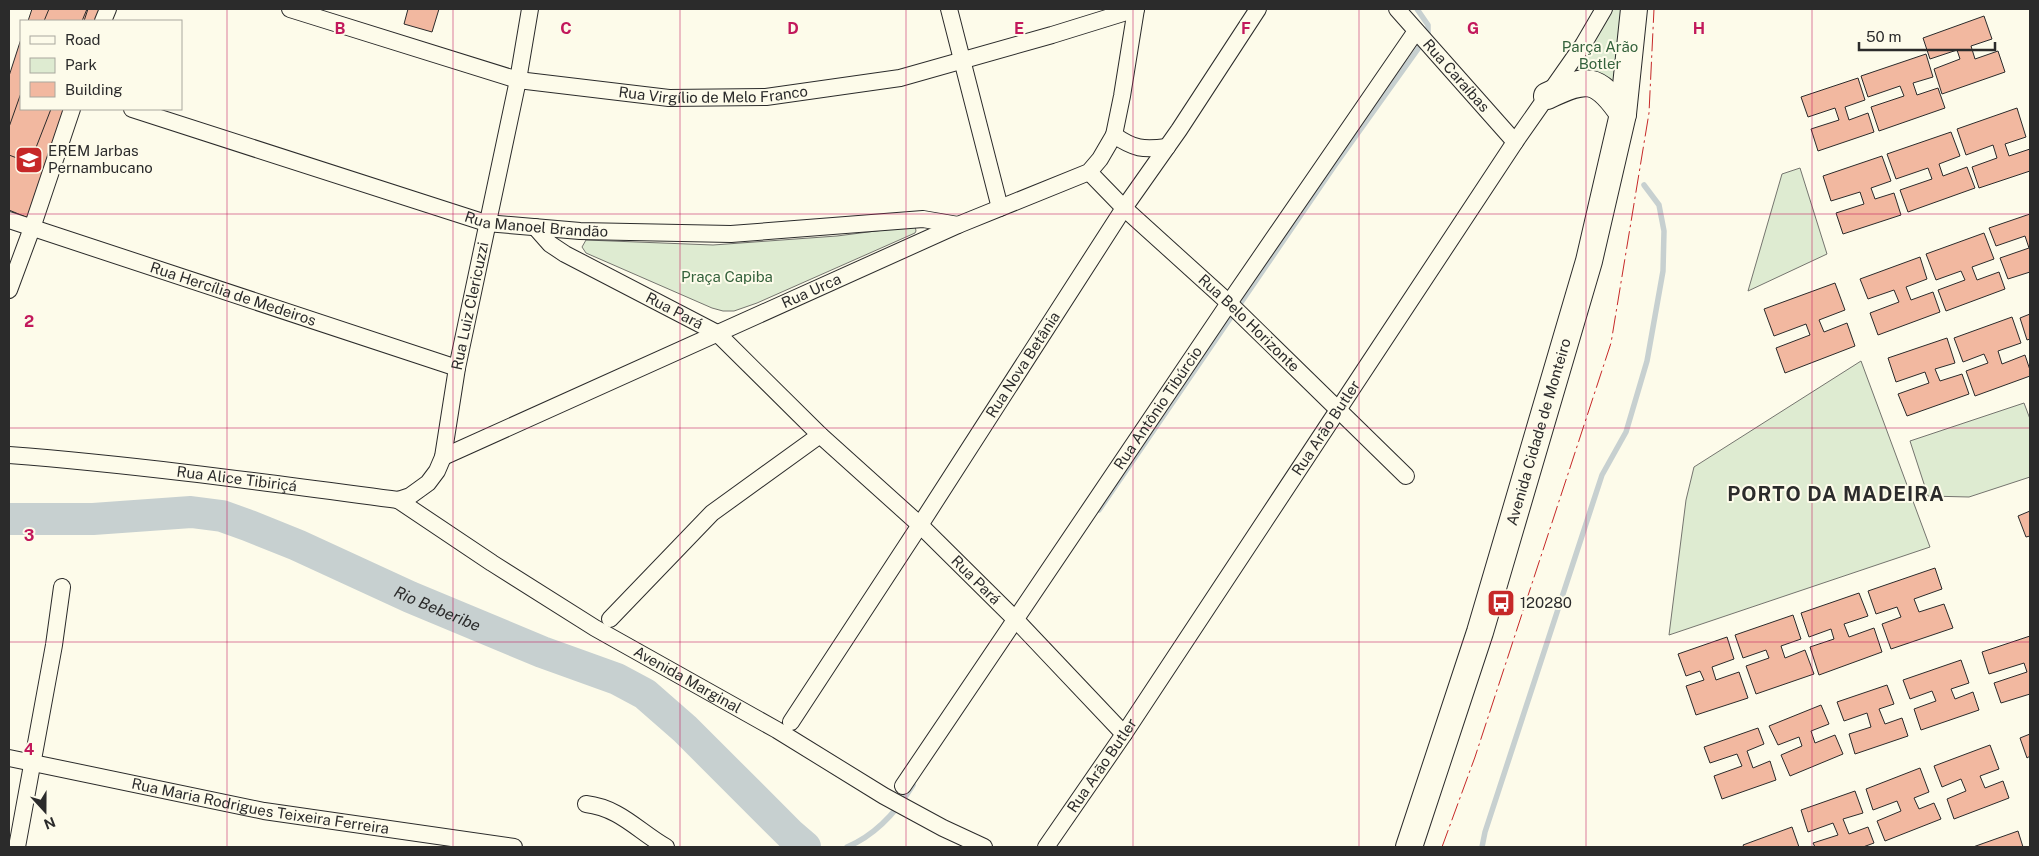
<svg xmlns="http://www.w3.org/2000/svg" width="2039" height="856" viewBox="0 0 2039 856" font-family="'Public Sans',sans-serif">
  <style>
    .green { fill: #deebd1; stroke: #74746e }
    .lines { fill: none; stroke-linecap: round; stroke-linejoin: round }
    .stream { stroke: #c7d0d0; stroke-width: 5.5 }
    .river { stroke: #c7d0d0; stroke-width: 32 }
    .building { fill: #f2b8a0; stroke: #2b2b2b }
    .street-casing { stroke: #2b2b2b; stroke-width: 18 }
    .primary-casing { stroke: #2b2b2b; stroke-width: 28 }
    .street { stroke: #fdfbea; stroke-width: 16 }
    .primary { stroke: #fdfbea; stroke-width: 26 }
    .power { stroke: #c62828; stroke-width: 1; stroke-dasharray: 18 4 2.5 4; stroke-linecap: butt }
    .grid { fill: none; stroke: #c2185b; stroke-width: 1; stroke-opacity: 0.55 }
    .labels { text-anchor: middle; stroke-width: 4; stroke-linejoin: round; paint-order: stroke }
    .park-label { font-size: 15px; fill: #34623c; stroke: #fdfbea }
    .street-label { font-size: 15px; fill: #2b2b2b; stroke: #fdfbea }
    .poi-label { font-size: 15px; fill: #2b2b2b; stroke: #fdfbea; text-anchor: start }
    .water-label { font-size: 16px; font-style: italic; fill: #2b2b2b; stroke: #fdfbea }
    .district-label { font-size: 20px; font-weight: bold; letter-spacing: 1px; fill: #2b2b2b; stroke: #fdfbea }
    .grid-label { font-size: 16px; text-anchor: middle; font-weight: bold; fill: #c2185b; stroke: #fdfbea; stroke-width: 4; stroke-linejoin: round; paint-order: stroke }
  </style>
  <rect width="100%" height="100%" fill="#fdfbea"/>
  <g class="green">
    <path d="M1611,9H1621L1616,94L1590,72L1575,70Z"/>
    <path d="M1800,168L1827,254L1748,291L1782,174Z"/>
    <path d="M915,226L916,231L915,233L757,303L734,311H723L712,308L586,253L582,247L586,240L713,245L837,236Z"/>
    <path d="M1861,361L1930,547L1669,635L1686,500L1694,467Z"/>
    <path d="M2024,403L2030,419V477L1969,497L1928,496L1910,441Z"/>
  </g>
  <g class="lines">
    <g class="stream">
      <path d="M1099,510L1335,165L1428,35V25L1417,9"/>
      <path d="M847,847C876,835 897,811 913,785"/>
      <path d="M1482,847L1485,832L1602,475L1626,432L1647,361L1663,271L1664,231L1659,205L1644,185"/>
    </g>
    <path class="river" id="s1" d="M9,519H93L191,512L222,516L247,525L297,545L410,597L542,652L617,679L645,694L685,729L791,835L805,847"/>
  </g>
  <g class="building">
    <path d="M32,9H105L100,21H28Z"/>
    <path d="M49,9H87L82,21H44Z"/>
    <path d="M88,9H103L98,21H84Z"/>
    <path d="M408,9H439L432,32L404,24Z"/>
    <path d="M1984,16L1992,39L1971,46L1975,59L1998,51L2005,72L1942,94L1934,69L1960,59L1957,50L1930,59L1923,38Z"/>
    <path d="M21,39V109H68L28,218L9,210V76Z"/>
    <path d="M1926,54L1933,77L1913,83L1917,95L1938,88L1945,108L1879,131L1871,107L1904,96L1900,86L1868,97L1861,76Z"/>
    <path d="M1858,78L1865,100L1845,107L1849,120L1868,113L1874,132L1818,151L1811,129L1839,120L1835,108L1808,117L1801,97Z"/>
    <path d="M21,93V109H51L30,163L9,155V127Z"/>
    <path d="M2017,108L2026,137L2005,144L2009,156L2030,149V171L1979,188L1972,167L1997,158L1993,145L1966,155L1957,129Z"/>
    <path d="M1951,132L1960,156L1939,164L1943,176L1967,167L1975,188L1908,212L1900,190L1932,179L1928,168L1896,179L1887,154Z"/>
    <path d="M1882,156L1891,181L1871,188L1875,199L1894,193L1901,215L1843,234L1836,213L1864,204L1860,192L1831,201L1823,176Z"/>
    <path d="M2030,214V272L2008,279L2000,258L2029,248L2025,236L1996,246L1989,228Z"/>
    <path d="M1984,233L1994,259L1972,267L1977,280L1999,272L2005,289L1946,311L1938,290L1965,280L1961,271L1936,280L1926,254Z"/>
    <path d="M1920,257L1927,279L1906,287L1911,300L1933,292L1940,312L1878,335L1870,313L1899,302L1894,290L1868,299L1860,279Z"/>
    <path d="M1835,283L1845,310L1819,320L1824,332L1847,323L1855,346L1785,373L1776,348L1810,335L1806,324L1774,336L1764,309Z"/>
    <path d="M2030,314V339L2027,340L2020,318Z"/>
    <path d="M2012,317L2021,343L1998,351L2002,364L2025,355L2030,370V376L1975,396L1966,371L1988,363L1984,354L1963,362L1954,338Z"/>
    <path d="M1947,338L1955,363L1935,369L1940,381L1962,374L1969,394L1907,416L1898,394L1929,383L1925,372L1896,382L1888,358Z"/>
    <path d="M2030,511V536L2026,537L2018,516Z"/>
    <path d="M1935,568L1942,589L1914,599L1919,612L1944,604L1953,628L1891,649L1882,624L1901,617L1897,607L1876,614L1868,591Z"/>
    <path d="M1859,593L1868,616L1844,624L1849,637L1874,628L1882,652L1819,675L1810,647L1834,639L1831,629L1809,637L1801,613Z"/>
    <path d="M1793,615L1801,639L1781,646L1785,658L1805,650L1814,674L1756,694L1746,666L1769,658L1766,650L1743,658L1735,635Z"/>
    <path d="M2030,636V694L2001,703L1994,683L2027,672L2024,663L1989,674L1982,652Z"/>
    <path d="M1727,637L1734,659L1712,667L1716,680L1739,672L1748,698L1696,715L1686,686L1704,680L1700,671L1686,676L1678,654Z"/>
    <path d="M1961,660L1969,683L1951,689L1955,699L1973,692L1979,710L1921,730L1914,709L1936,701L1932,691L1910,699L1903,680Z"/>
    <path d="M1887,685L1894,704L1879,709L1885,724L1902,718L1908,736L1855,754L1849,734L1871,727L1867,713L1844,721L1837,702Z"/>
    <path d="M1821,705L1829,724L1811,731L1815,743L1835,735L1843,754L1790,776L1781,755L1802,746L1799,737L1778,745L1769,726Z"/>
    <path d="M1758,728L1764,744L1747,751L1753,768L1770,761L1776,780L1722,799L1714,776L1742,766L1737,754L1710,763L1704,747Z"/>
    <path d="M2030,734V756L2027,758L2020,738Z"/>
    <path d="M1990,745L1999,769L1980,776L1985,788L2003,781L2009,798L1954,819L1947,799L1966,791L1961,779L1942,787L1934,766Z"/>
    <path d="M1920,768L1929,792L1914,798L1919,809L1934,803L1941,819L1885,841L1877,821L1901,811L1897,801L1873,810L1866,789Z"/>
    <path d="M1855,791L1863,813L1843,819L1849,834L1868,827L1874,843L1863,847H1815L1813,843L1838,835L1833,823L1808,832L1801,810Z"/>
    <path d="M1792,827L1799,847H1744L1743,845Z"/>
    <path d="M2018,831L2023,847H1973Z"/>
  </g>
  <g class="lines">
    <defs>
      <g id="street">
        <path id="s2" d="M290,9L518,80L669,98L766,97L900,78L1052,35L1136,9"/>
        <path d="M949,9L1000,208"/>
        <path id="s3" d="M1397,9L1515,142"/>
        <path d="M103,21L108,9"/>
        <path id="s4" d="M132,109L486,223L580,231L731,234L923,219L958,225"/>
        <path d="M1114,135L1122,96L1136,9"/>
        <path id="s5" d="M1089,172L1124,208L1229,303L1406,476"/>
        <path id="s6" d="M9,220L457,368"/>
        <path id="s7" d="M535,227L550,244L565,254L717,333L820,435L920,525L1016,620L1124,734"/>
        <path d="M9,290L32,228L72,109"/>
        <path id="s8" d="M9,455C139,465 269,483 398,500L410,496L428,483L437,471L443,457L457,368L518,80L530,9"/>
        <path id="s9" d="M443,457L958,225L1089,172L1100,159L1114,135C1134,149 1143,150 1167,147"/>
        <path id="s10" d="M398,500L492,563L595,628L777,730L884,796L943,828L984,847"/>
        <path d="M610,619L712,513L820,435"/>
        <path id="s11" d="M791,722L920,525L1124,208L1179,130L1258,9"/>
        <path id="s12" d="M9,758L264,811L514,847"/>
        <path id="s13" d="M903,786L1229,303L1416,31"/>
        <path d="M586,804C620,808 638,831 666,847"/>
        <path d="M17,847L54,645L62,587"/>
        <path id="s14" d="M1046,847L1124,734L1515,142L1583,45L1604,9"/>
      </g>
      <g id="primary">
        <path d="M1547,96C1587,77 1597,76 1623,114"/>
        <path id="s15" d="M1409,847L1480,632L1589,261L1623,114L1634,9"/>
      </g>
    </defs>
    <use href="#street" class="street-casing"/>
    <use href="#primary" class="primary-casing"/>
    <use href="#street" class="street"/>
    <use href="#primary" class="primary"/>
    <path class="power" d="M1442,847L1475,757L1611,343L1649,113L1654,9"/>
  </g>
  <path class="grid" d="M227,9V847M453,9V847M680,9V847M906,9V847M1133,9V847M1359,9V847M1586,9V847M1812,9V847M9,214H2030M9,428H2030M9,642H2030"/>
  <defs>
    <symbol id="school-square" viewBox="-11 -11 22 22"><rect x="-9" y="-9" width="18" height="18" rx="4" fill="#c62828" stroke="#fdfbea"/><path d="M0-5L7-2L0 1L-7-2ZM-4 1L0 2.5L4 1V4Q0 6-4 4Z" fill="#fff"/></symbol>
    <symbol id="bus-square" viewBox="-11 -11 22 22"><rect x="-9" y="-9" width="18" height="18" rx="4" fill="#c62828" stroke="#fdfbea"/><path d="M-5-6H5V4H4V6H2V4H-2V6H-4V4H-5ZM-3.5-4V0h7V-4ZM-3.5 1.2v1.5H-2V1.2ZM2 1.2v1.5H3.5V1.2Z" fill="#fff"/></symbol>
  </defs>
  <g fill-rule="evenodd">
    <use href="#school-square" x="13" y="144" width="32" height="32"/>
    <use href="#bus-square" x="1485" y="587" width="32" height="32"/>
  </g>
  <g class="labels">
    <g class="park-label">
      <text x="1600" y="52">Parça Arão<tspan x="1600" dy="17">Botler</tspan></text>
      <text x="727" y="282">Praça Capiba</text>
    </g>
    <g class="street-label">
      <text dy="5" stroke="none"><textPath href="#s3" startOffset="89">Rua Caraíbas</textPath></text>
      <text dy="5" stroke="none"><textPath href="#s2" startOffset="435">Rua Virgílio de Melo Franco</textPath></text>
      <text dy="5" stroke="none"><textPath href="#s4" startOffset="422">Rua Manoel Brandão</textPath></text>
      <text dy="5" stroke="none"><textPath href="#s9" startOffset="404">Rua Urca</textPath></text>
      <text dy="5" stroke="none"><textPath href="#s6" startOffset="236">Rua Hercília de Medeiros</textPath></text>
      <text dy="5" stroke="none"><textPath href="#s8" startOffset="610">Rua Luiz Clericuzzi</textPath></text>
      <text dy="5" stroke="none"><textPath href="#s7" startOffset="164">Rua Pará</textPath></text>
      <text dy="5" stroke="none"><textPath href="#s5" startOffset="220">Rua Belo Horizonte</textPath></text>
      <text dy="5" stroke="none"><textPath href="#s11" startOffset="426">Rua Nova Betânia</textPath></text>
      <text dy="5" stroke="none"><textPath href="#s13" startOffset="456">Rua Antônio Tibúrcio</textPath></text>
      <text dy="5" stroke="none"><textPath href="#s14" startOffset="504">Rua Arão Butler</textPath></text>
      <text dy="5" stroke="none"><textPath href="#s15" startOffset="435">Avenida Cidade de Monteiro</textPath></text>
      <text dy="5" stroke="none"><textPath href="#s8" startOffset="229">Rua Alice Tibiriçá</textPath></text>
      <text dy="5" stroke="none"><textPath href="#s7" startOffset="570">Rua Pará</textPath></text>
      <text dy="5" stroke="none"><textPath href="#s10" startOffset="341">Avenida Marginal</textPath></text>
      <text dy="5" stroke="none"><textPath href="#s14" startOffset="99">Rua Arão Butler</textPath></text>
      <text dy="5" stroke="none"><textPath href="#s12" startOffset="256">Rua Maria Rodrigues Teixeira Ferreira</textPath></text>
    </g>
    <g class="poi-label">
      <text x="48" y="156">EREM Jarbas<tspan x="48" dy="17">Pernambucano</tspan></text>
      <text x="1520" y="608">120280</text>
    </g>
    <g class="water-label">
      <text dy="6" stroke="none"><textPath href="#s1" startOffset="448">Rio Beberibe</textPath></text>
    </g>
    <g class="district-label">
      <text x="1836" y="501">PORTO DA MADEIRA</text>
    </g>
  </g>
  <g class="grid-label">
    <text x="340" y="34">B</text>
    <text x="566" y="34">C</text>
    <text x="793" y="34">D</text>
    <text x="1019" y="34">E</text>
    <text x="1246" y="34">F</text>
    <text x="1473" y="34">G</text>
    <text x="1699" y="34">H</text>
    <text x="29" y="327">2</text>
    <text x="29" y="541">3</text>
    <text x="29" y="755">4</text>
  </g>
  <rect width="2039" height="856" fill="none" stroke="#2b2b2b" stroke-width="20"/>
  <rect x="20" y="20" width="162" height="90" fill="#fdfbea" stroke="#a9a89e"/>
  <rect x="30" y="36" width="25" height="8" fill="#fdfbea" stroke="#a9a89e"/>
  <text x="65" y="45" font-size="15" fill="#2b2b2b">Road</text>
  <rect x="30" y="58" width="25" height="15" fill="#deebd1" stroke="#a9a89e"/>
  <text x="65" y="70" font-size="15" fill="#2b2b2b">Park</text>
  <rect x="30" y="82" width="25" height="15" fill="#f2b8a0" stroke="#a9a89e"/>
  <text x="65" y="95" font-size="15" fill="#2b2b2b">Building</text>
  <g transform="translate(45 811) rotate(159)" stroke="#fdfbea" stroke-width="4" paint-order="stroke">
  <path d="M0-4L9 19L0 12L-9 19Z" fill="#2b2b2b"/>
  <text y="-8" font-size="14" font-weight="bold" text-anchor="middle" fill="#2b2b2b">N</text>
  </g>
  <path d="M1859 42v8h136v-8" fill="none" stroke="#2b2b2b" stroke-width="2.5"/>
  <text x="1866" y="42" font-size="15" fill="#2b2b2b" stroke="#fdfbea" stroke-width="4" paint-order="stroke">50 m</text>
</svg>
